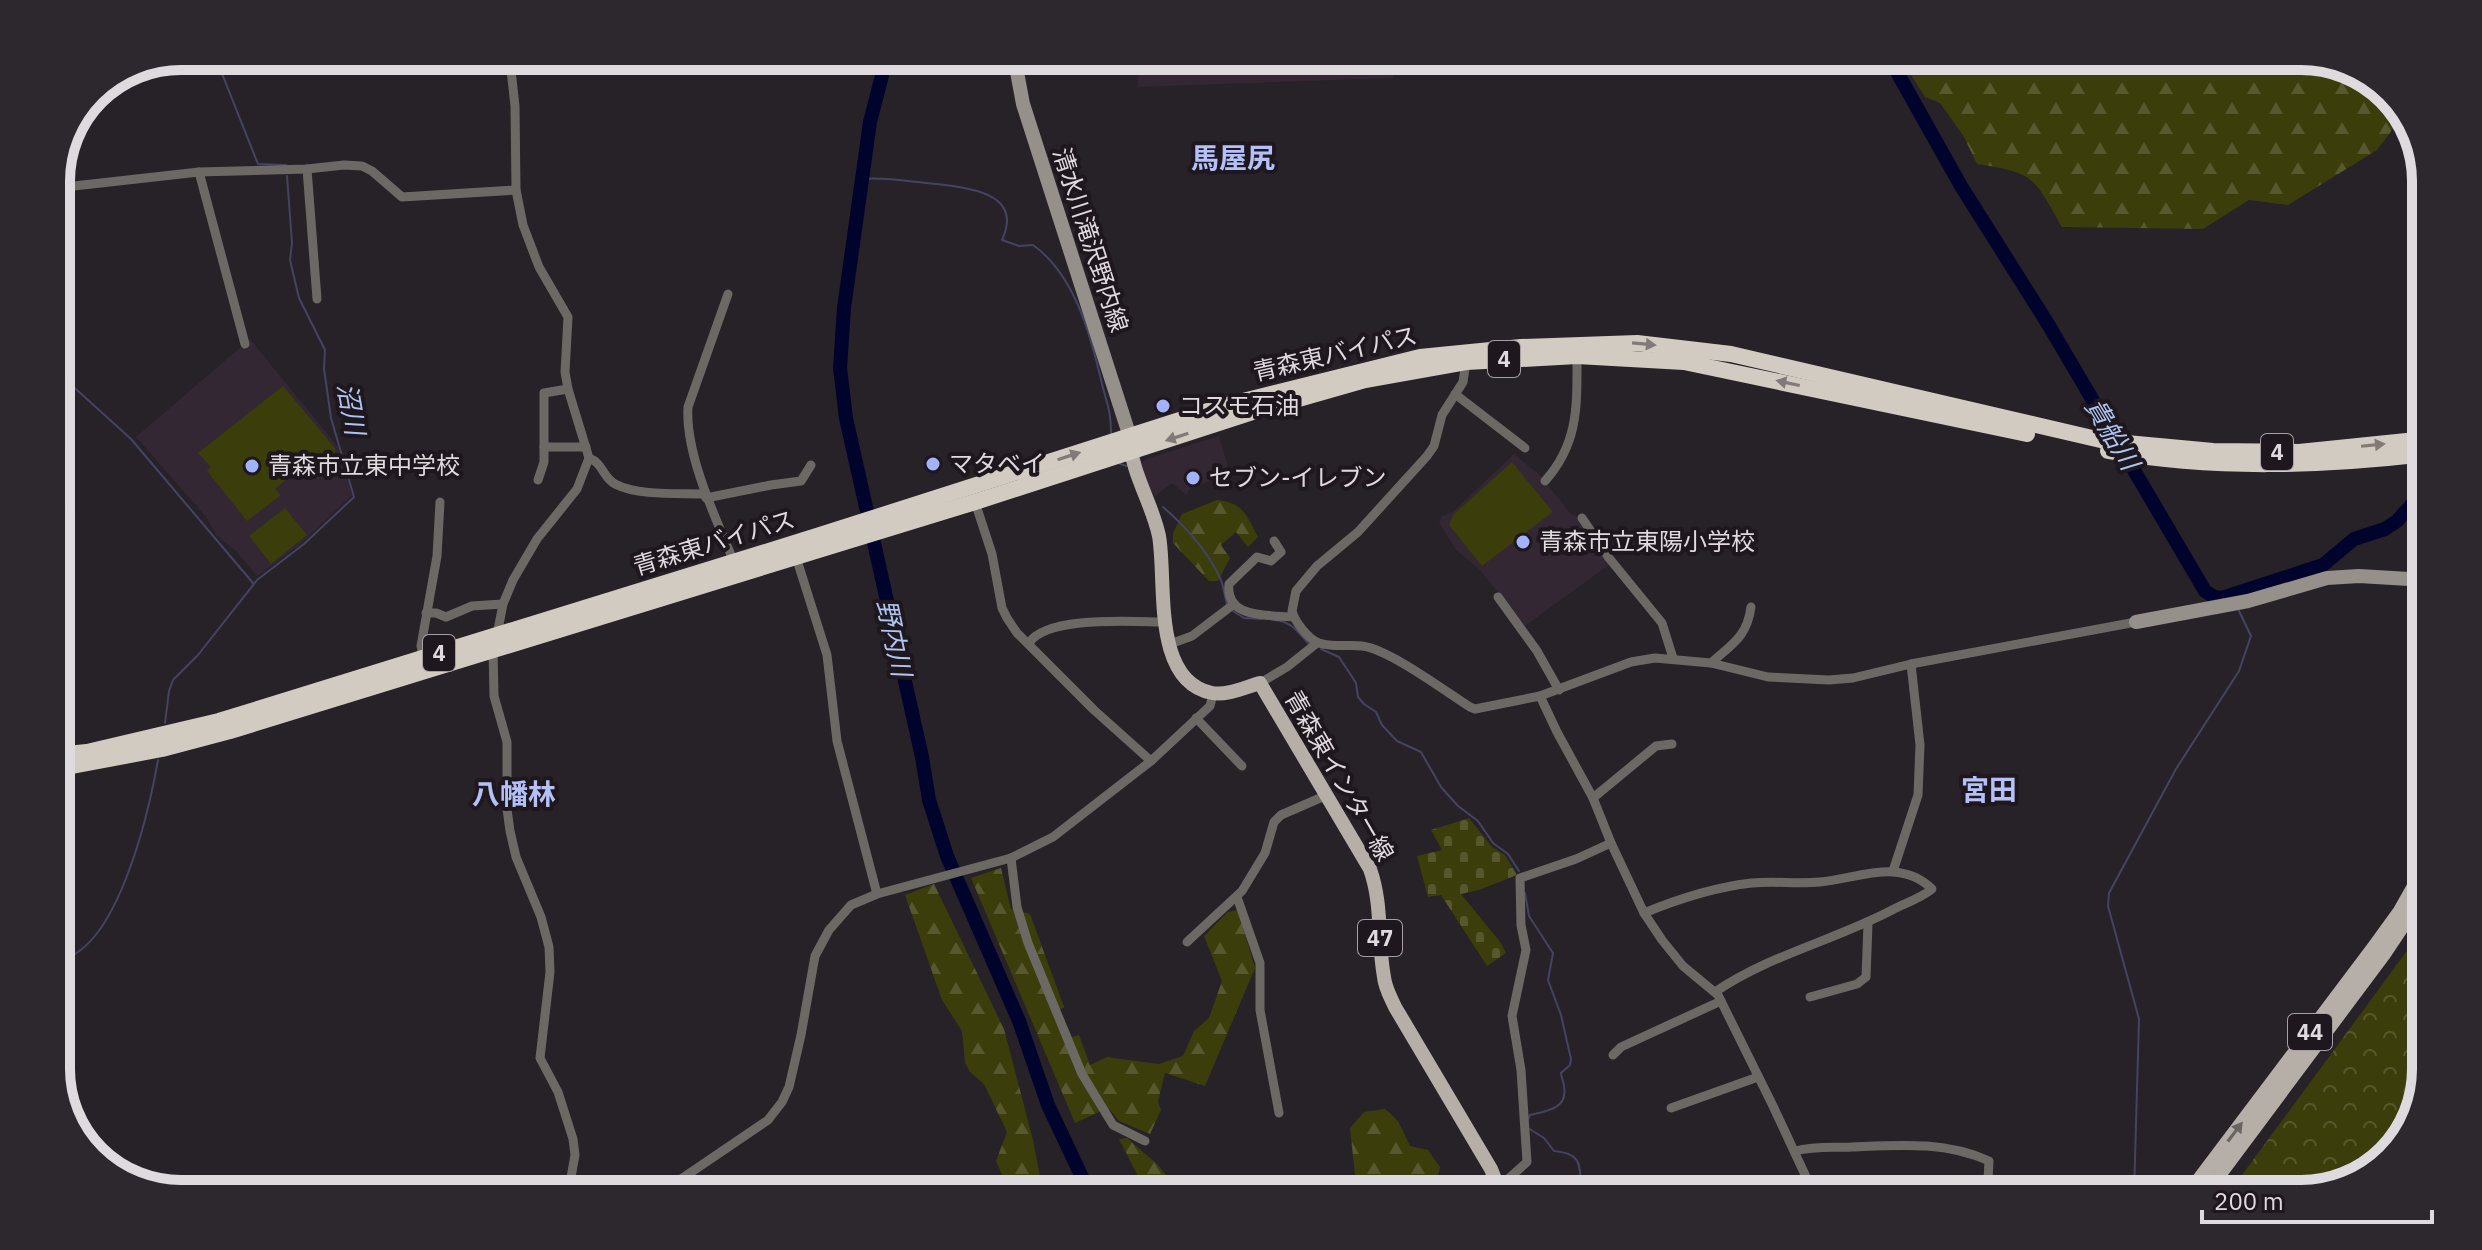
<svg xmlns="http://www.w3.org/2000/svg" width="2482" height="1250" viewBox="0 0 2482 1250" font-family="'IBM Plex Sans','Noto Sans JP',sans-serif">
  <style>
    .built { fill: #322733 }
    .forest { fill: url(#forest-firs) }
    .cemetery { fill: url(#cemetery-stones) }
    .park { fill: url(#park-crowns) }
    .pitch { fill: #3b3d0a }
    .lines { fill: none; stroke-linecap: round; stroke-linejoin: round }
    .stream { stroke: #434462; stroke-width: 2 }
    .river { stroke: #00042d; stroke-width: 14 }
    .street { stroke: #6c6965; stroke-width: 9 }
    .secondary { stroke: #95918a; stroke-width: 14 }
    .primary { stroke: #b5afa7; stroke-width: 14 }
    .highway { stroke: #d2cbc1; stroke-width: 16 }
    .oneway { fill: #817a78 }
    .oneway2 { fill: #6a6462 }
    .poi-dot { fill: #a3b2fd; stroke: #1e181e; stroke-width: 3 }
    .labels { text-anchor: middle; stroke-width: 8; stroke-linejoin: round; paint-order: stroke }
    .shield { fill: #1e181e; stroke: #a4a0a4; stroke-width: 2 }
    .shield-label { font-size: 22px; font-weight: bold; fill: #dedade }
    .street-label { font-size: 24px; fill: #dedade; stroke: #1e181e }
    .poi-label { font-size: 24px; fill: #dedade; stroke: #1e181e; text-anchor: start }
    .water-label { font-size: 26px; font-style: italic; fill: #aec5f2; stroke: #1e181e }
    .quarter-label { font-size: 28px; font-weight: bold; fill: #b4c0f8; stroke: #1e181e }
    .rim { fill: none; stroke: #dedade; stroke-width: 10 }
  </style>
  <defs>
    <pattern id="forest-firs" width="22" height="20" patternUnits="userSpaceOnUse" patternTransform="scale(2)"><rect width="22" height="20" fill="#3b3d0a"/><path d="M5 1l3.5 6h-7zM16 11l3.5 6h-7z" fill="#57582d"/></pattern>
    <pattern id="cemetery-stones" width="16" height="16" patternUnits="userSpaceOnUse" patternTransform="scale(2)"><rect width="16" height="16" fill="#3b3d0a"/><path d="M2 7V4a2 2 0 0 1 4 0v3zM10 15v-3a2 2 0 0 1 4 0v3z" fill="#57582d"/></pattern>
    <pattern id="park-crowns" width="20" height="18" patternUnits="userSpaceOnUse" patternTransform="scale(2)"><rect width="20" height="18" fill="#3b3d0a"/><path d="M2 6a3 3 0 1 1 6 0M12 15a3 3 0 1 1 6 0" fill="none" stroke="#57582d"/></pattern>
  </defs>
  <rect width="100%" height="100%" fill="#272128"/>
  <g class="built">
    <path d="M1139,56H1394V78L1138,87Z"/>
    <path d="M250,339L338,447L352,495L301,544L257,576L237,552L216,535L206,517L136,437Z"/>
    <path d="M1219,436L1230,473L1190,489L1186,495L1172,483L1155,496L1145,481L1139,465L1146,459Z"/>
    <path d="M1514,454L1540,475L1571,514L1578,517L1610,564L1525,626L1479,569L1456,550L1439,523L1441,517L1454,511Z"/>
  </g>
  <g class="forest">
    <path d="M1899,56H2301L2356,69L2402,109L2395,126L2377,150L2288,205L2249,200L2203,229L2062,227C2033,177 2036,173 1977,164L1964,137L1948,114L1940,103L1925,97Z"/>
    <path d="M1217,500C1244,503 1246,515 1258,537L1248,547L1236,532L1221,545L1230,558L1218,581H1209L1173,543V533L1182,514Z"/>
    <path d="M1001,868L1011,909L1030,914L1064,1007L1059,1010L1072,1037L1079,1035L1090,1065L1107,1057L1159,1064L1183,1056L1194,1031L1209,1018L1222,981L1204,936L1228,912L1238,910L1255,968L1205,1086L1165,1073L1158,1101L1161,1110L1150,1134L1119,1121L1108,1108L1075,1123L971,878Z"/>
    <path d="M934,884L1004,1029L1033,1140L1040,1176L1019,1194H1011L996,1161L1007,1132L984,1084L970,1072L965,1063L962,1031L942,1000L905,895Z"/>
    <path d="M1385,1109L1398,1121L1410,1146L1428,1150L1440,1167L1434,1194H1357L1350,1128L1364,1112Z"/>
    <path d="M1127,1138L1157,1164L1182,1194H1147L1119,1139Z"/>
  </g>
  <path class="cemetery" d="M1469,818L1492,847L1505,855L1517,875L1479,890L1461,894L1501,943L1506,953L1487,966L1441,895L1428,897L1417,856L1442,850L1431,830Z"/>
  <path class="park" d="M2426,925V1069L2413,1124L2370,1173L2301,1194H2228Z"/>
  <g class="pitch">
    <path d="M1152,56H1295V71L1171,73Z"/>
    <path d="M283,386L335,448V463L317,478L304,464L275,489L281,495L247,521L207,471L211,467L198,453Z"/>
    <path d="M1512,462L1553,512L1482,566L1449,525L1453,515Z"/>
    <path d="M285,508L307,535L271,564L249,536Z"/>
  </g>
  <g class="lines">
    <g class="stream">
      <path d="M215,56L258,164L286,165"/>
      <path d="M862,179C882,177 898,180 918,182C952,187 1027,186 1002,240L1019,246L1033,245C1075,275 1091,336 1102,384C1107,404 1111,411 1111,433"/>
      <path d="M56,315L59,322L56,337"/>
      <path d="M56,371L131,439L253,583"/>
      <path d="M1120,464L1127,466"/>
      <path d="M1163,507C1185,526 1208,552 1220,578C1224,586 1224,595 1227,604"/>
      <path d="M1233,611L1244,618L1261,619"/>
      <path d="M1275,620C1292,622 1297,631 1308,643"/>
      <path d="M1321,649L1339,657L1356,683L1358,697L1364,704L1376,712L1382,725L1397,741L1421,752L1441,787L1458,806L1478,821L1493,843L1508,854L1519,871"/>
      <path d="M165,723L169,691L173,680L198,655L257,580L304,544L354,497L331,418L324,369L325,350L299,298L290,260L292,243L287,176"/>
      <path d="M1525,893L1529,916L1553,953L1548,980L1561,1015L1571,1059L1570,1065L1561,1073C1561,1077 1564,1082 1564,1087C1568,1109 1546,1111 1530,1115L1529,1118"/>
      <path d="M63,959C119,944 149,811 158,760"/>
      <path d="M1528,1128L1544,1138L1554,1151C1586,1154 1578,1168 1582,1194"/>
      <path d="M2134,1194L2139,1019L2108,906L2109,893L2176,769L2239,671L2251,636L2239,611"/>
    </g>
    <g class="river">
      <path d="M887,56L870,122L844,308L840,368L846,418L922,757L929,800L947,856L1019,1021L1048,1105L1090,1194"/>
      <path d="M1888,56L1961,186L2048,324L2205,591L2214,597L2222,598L2323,565L2354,539L2385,529L2397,521L2416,500L2426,485"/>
    </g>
    <g class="street">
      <path d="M307,169L317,299"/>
      <path d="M199,172L245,344"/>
      <path d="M56,188L199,172L307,169L344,165L362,166L372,171L402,197L516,190"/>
      <path d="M728,294L688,407C685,454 716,519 734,562"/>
      <path d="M1466,362L1463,382L1442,415L1434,446L1427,456L1358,532L1317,566L1296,591L1292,611C1295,622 1308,639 1319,643C1334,648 1348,644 1362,646C1389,649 1446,692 1470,707L1475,709L1540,696L1631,662L1655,658L1711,663L1768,677L1829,680L1853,678L1911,664L2136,622"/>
      <path d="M1455,394L1525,448"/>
      <path d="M544,447H586"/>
      <path d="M589,458C603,463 603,478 615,484C638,496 679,493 704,494"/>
      <path d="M538,480L544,462V393L568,389"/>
      <path d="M1545,481C1579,443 1577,405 1577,356"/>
      <path d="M706,498L771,485L801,481L811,465"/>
      <path d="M975,502L992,554L1002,608L1007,618L1017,633L1094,710L1151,761"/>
      <path d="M1582,518L1609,558L1662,623L1673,658"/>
      <path d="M1274,541L1281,552L1271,561L1257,557L1229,584C1225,619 1269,615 1293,617"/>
      <path d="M796,557L827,655L837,741L877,894"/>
      <path d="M1498,597L1537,651L1559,690"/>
      <path d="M426,613H436L446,617L472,606L503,604"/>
      <path d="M497,635L503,604L513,580L537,539L577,489L589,458L568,389L565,372L568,317L539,267L523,225L516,190L515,106L511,70L516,56"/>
      <path d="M1029,643C1047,615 1134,622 1166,622"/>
      <path d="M1170,644L1192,636L1234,604"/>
      <path d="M493,649L494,696L507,742V809L510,831L516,857L541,917L549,947L550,972L540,1058L558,1092L573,1139L575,1155L568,1194"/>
      <path d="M423,657L421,646L437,556L440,502"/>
      <path d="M1711,663C1732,644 1747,637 1751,607"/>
      <path d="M1260,683L1287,667L1317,643"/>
      <path d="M1540,696L1557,732L1593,798L1611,843L1644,913L1662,940L1683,966L1718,995L1773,1106L1814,1194"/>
      <path d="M1196,718L1242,766"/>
      <path d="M1593,798L1656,746L1672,744"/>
      <path d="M1011,858L1017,907L1028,943L1082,1074L1113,1125L1145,1141"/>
      <path d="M1893,871L1918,795L1920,745L1911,664"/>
      <path d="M1237,897L1260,963V1010L1279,1113"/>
      <path d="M1644,913C1678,899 1715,887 1752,883C1774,881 1797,884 1820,882C1857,879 1900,857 1932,889C1921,898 1906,903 1894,909C1836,940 1769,955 1715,992"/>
      <path d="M1187,942L1242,891L1265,853L1274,822L1281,815L1327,795"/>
      <path d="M1810,997L1857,984L1866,977L1868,924"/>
      <path d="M1613,1055L1621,1047L1721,1001"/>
      <path d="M1671,1108L1758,1077"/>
      <path d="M1795,1151C1815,1146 1832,1148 1852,1147C1899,1145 1945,1141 1989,1161L1988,1180L2026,1194"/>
      <path d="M1499,1187L1527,1162L1521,1070L1512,1016L1526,950L1521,925L1520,878L1576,859L1611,843"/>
      <path d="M659,1194L768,1120L782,1102L789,1087L801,1035L815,956L829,930L851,905L877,894L1011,858L1053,837L1151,761L1210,706L1213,694"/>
    </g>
    <g class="secondary">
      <path d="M1014,56L1023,104L1130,437"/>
      <path d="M2136,622L2248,601L2327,578L2359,576L2426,580"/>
    </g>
    <g class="primary">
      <path d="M1130,441C1132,474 1152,503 1159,536C1167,581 1151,681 1212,693C1226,696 1246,687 1260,683L1267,695L1370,869C1383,906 1377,939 1384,977C1385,988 1391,998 1395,1007L1491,1169L1501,1194"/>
      <path d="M2188,1194L2374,947L2400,911L2426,865"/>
      <path d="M2205,1194L2384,954L2426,891"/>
    </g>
    <g class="highway">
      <path d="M2108,451C2213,470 2321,466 2426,454"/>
      <path d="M56,755L87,752L219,721L817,536L1223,406L1420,357L1521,347L1637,343L1731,354L2105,441L2213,451L2299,452L2426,439"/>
      <path d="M56,769L162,749L230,731L975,502L1253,412L1365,380L1466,362L1577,356L1684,362L2027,434"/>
    </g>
  </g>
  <defs><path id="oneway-solid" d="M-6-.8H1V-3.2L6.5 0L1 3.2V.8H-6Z" transform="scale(2)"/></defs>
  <g class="oneway">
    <use href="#oneway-solid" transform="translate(1644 344) rotate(5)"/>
    <use href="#oneway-solid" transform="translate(1788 383) rotate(-168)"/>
    <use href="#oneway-solid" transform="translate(1177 437) rotate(162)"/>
    <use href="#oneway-solid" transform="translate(2373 445) rotate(-6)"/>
    <use href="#oneway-solid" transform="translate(1069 456) rotate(-18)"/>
  </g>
  <use class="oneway2" href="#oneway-solid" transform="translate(2235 1132) rotate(-53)"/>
  <g class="poi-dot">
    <circle cx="1163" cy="406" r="8"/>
    <circle cx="933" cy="464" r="8"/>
    <circle cx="252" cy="466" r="8"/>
    <circle cx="1193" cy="478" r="8"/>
    <circle cx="1523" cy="542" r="8"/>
  </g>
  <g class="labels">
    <g class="shield">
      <rect x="1488" y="341" width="32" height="36" rx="6"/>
      <rect x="2261" y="434" width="32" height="36" rx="6"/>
      <rect x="423" y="635" width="32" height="36" rx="6"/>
      <rect x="1358" y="920" width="44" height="36" rx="6"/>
      <rect x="2288" y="1014" width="44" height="36" rx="6"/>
    </g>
    <g class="shield-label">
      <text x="1504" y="367">4</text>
      <text x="2277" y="460">4</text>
      <text x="439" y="661">4</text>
      <text x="1380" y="946">47</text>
      <text x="2310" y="1040">44</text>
    </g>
    <g class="street-label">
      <text transform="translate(1090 240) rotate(72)" y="8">清水川滝沢野内線</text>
      <text transform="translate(1335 354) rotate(-13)" y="8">青森東バイパス</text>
      <text transform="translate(714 543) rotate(-17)" y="8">青森東バイパス</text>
      <text transform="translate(1339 776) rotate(60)" y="8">青森東インター線</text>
    </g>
    <g class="poi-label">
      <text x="1179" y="414">コスモ石油</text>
      <text x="949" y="472">マタベイ</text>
      <text x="268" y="474">青森市立東中学校</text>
      <text x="1209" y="486">セブン-イレブン</text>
      <text x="1539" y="550">青森市立東陽小学校</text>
    </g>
    <g class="water-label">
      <text transform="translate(351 409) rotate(80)" y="9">沼川</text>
      <text transform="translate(2112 434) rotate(59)" y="9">貴船川</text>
      <text transform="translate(894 638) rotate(78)" y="9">野内川</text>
    </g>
    <g class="quarter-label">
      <text x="1233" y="168">馬屋尻</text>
      <text x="1989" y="800">宮田</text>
      <text x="514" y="804">八幡林</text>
    </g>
  </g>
  <path d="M0 0H2482V1250H0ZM181 70H2301A111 111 0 0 1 2412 181V1069A111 111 0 0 1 2301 1180H181A111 111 0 0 1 70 1069V181A111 111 0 0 1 181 70Z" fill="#2d282d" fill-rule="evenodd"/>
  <path class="rim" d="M181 70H2301A111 111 0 0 1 2412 181V1069A111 111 0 0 1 2301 1180H181A111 111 0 0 1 70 1069V181A111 111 0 0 1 181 70Z"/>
  <path d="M2202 1210v12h230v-12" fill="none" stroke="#dedade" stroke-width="4"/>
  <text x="2214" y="1210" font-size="24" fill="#dedade" stroke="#1e181e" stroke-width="6" paint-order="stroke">200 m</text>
</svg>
